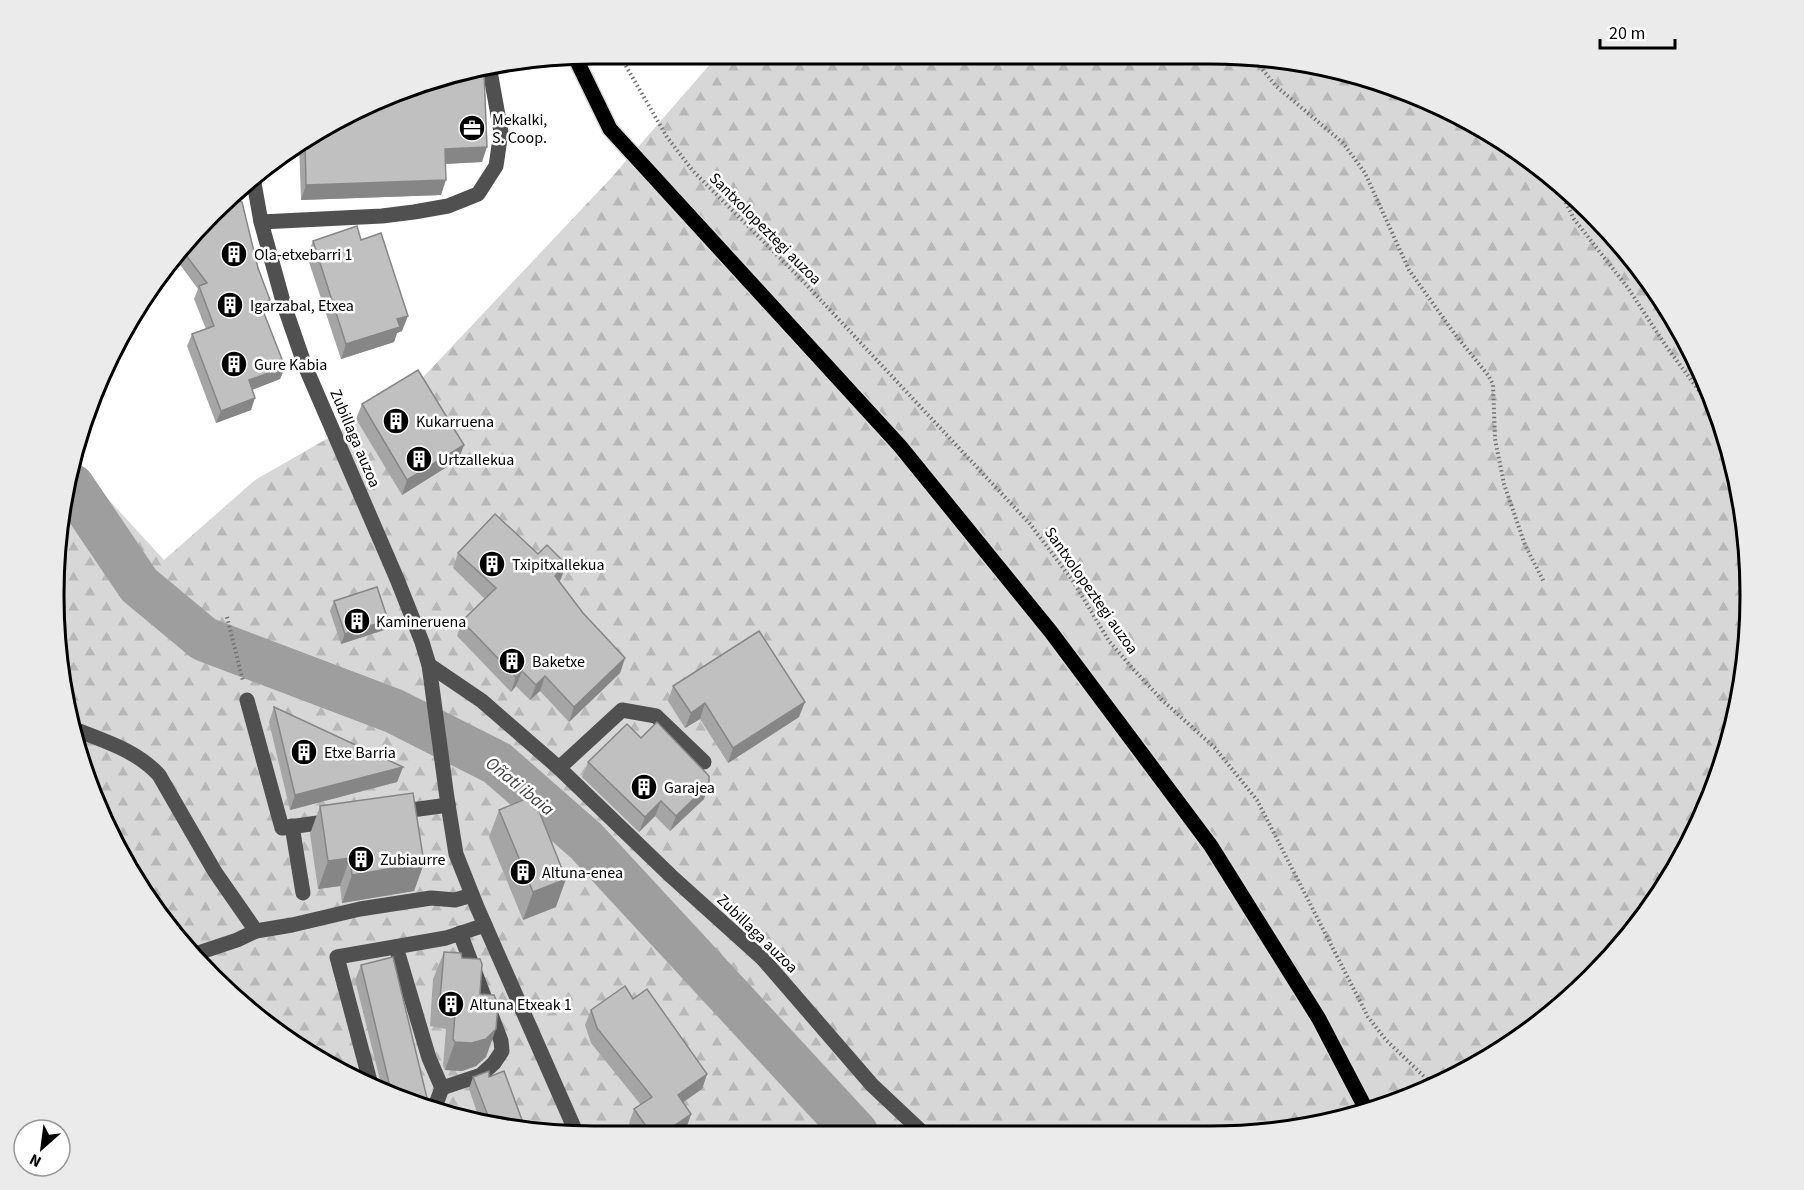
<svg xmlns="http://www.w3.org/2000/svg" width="1804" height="1190" viewBox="0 0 1804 1190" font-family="'Source Sans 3',sans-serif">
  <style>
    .forest { fill: url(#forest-firs) }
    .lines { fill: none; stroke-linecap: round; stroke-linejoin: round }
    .river { stroke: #9e9e9e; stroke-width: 45 }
    .major-casing { stroke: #dbdbdb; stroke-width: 18 }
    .path { stroke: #727272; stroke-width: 4; stroke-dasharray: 1.5 3; stroke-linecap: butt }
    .minor { stroke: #505050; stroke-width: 15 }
    .major { stroke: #000; stroke-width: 15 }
    .wall { fill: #a5a5a5 }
    .shaded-wall { fill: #868686 }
    .building { fill: #c0c0c0; stroke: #868686; stroke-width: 1.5 }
    .labels { text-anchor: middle; stroke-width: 5; stroke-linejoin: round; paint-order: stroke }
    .poi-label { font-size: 16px; fill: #000; stroke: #fff; text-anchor: start }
    .street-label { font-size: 16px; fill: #000; stroke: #fff }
    .water-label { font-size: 18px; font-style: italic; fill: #3f3f3f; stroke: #fff }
    .rim { fill: none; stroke: #000; stroke-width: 3 }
  </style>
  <defs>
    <pattern id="forest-firs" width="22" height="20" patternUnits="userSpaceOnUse" patternTransform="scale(1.5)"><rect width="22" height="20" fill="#d7d7d7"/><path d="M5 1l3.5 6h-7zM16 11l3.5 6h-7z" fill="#b7b7b7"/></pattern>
  </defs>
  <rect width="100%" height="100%" fill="#fff"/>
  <path class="forest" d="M718,55L1280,59L1448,110L1566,188L1638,266L1694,356L1732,455L1749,560L1745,666L1721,769L1677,866L1616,952L1538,1024L1448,1080L1349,1118L1244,1135L524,1131L356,1080L238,1002L127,866L72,735L55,559L77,465L164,560L255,480L410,391L612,177Z"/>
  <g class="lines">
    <path class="river" d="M72,486L139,585L204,639L394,711L497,763L586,841L856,1133"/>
    <defs>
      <path id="major" d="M575,57L610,129L900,446L1051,632L1211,846L1319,1019L1367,1111"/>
    </defs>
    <use href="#major" class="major-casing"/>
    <g class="path">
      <path d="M619,54L667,137L693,171L801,279L1030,524L1073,581L1109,641L1134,670L1162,700L1215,748L1257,800L1368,1017L1386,1040L1434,1086"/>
      <path d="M1254,59L1276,86L1343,143L1365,173L1409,270L1454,333L1488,375L1493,384L1495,439L1504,484L1525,545L1544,582"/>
      <path d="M1556,182L1574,219L1628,288L1666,346L1715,412"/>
      <path d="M227,617L243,681"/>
    </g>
    <g class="minor">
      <path d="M254,183L261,222L284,305L305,366L397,579L422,642L429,665L447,798L456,854L477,907L576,1132"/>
      <path d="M261,222L382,216L414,212L448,206L478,194L496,166L501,132L490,71"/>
      <path d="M429,665L482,701L559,768L671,876L763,959L872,1085L923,1133"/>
      <path d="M247,700L282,828L332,821"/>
      <path d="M72,728C103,741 135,749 159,775L215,872L256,931"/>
      <path d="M559,768L622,710L656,716L704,762"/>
      <path d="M397,812L448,805"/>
      <path d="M292,826L303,893"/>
      <path d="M396,947L429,1058L442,1088L436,1104"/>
      <path d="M198,953L237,940L256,931L292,925L360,909L431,898L455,900L472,895"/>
      <path d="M371,1085L337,957L446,938L485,925"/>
      <path d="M442,1088L481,1075L494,1063L502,1051L501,1041L460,933"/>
    </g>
    <use href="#major" class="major"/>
  </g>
  <g class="wall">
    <path d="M421,83L482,162L446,164L441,195L301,200L299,143Z"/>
    <path d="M236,200L258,268L270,300L265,312L264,313L285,367L280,379L252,390L251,410L216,423L187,346L192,334L206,329L194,299L198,289L175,258Z"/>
    <path d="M361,240L402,331L397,333L394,342L341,359L307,256L313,241Z"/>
    <path d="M362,404L464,445L458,460L402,495L356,419Z"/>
    <path d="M458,553L561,579L559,581L583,613L625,658L620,673L569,722L540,691L530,700L516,686L511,692L457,636L462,621L485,599L453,568Z"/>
    <path d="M334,601L384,630L341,644L330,611Z"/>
    <path d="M673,686L799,717L728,763L700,719L685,728L668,701Z"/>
    <path d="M274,707L403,767L397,782L290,810L269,722Z"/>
    <path d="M588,762L704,799L670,831L655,816L639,832L582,777Z"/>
    <path d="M320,806L424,863L414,891L342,903L340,886L318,889L310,834Z"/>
    <path d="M499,810L556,907L523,920L489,837Z"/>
    <path d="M444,952L462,958L480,994L486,1057L476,1066L462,1071L445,1070L443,1066L446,1029L430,1026L433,979Z"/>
    <path d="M361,965L427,1098L426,1101L382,1088L355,980Z"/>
    <path d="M633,999L707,1074L702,1089L683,1102L691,1114L686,1129L682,1132H634L629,1124L634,1109L641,1105L591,1043L585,1025L591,1010Z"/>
    <path d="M473,1077H489L524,1131L479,1118L469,1089Z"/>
  </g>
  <g class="shaded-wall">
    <path d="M487,147L482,162L440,164L445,149Z"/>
    <path d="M446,180L441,195L301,200L306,185Z"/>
    <path d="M270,300L265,312L256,316L260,303Z"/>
    <path d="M408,316L402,331L397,333L394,342L341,359L346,344L397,319Z"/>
    <path d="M285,367L280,379L244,393L249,380Z"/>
    <path d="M255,398L251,410L216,423L221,411Z"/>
    <path d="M464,445L458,460L402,495L407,480Z"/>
    <path d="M566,564L561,579L550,591L555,576Z"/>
    <path d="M388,620L384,630L341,644L345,634Z"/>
    <path d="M625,658L620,673L569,722L574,707Z"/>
    <path d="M522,671L516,686L511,692L516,677Z"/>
    <path d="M545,676L540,691L530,700L536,685Z"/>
    <path d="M805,702L799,717L728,763L733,748Z"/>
    <path d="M705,703L700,719L685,728L691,713Z"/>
    <path d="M403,767L397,782L290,810L295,795Z"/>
    <path d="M709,784L704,799L670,831L676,816Z"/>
    <path d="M661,801L655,816L639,832L645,817Z"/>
    <path d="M350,858L340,886L318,889L328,861Z"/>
    <path d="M424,863L414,891L342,903L352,875Z"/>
    <path d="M566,879L556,907L523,920L533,892Z"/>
    <path d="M496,1029L486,1057L476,1066L462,1071L445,1070L455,1042Z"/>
    <path d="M707,1074L702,1089L672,1110L678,1095Z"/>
    <path d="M427,1098L426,1101L419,1099Z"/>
    <path d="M691,1114L686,1129L682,1132H670L671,1128Z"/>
  </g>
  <g class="building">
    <path d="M484,72L487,147L445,149L446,180L306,185L305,140L421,83Z"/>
    <path d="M236,200L242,202L258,268L270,300L260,303L285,367L249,380L255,398L221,411L192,334L214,326L199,286L207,283L182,250Z"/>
    <path d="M357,226L361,240L381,233L408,316L397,319L400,327L346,344L313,241Z"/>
    <path d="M418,370L464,445L407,480L362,404Z"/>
    <path d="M495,514L538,554L547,545L566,564L555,576L583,613L625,658L574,707L545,676L536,685L522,671L516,677L462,621L496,588L458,553Z"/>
    <path d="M377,587L388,620L345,634L334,601Z"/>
    <path d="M759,631L805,702L733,748L705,703L691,713L673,686Z"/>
    <path d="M274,707L403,767L295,795Z"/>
    <path d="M657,722L709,776V784L676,816L661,801L645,817L588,762L627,724L641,738Z"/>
    <path d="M413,793L424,863L352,875L350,858L328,861L320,806Z"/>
    <path d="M533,796L566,879L533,892L499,810Z"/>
    <path d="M444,952L461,953L462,958L480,959L482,964L480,994L494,995L498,1005L496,1029L486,1039L472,1043L455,1042L453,1039L456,1001L440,999Z"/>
    <path d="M393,957L427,1098L419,1099L391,1091L361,965Z"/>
    <path d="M625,986L633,999L647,989L707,1074L678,1095L691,1114L671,1128L672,1132H650L634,1109L652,1097L597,1028L591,1010Z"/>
    <path d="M489,1071V1077L504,1071L526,1131L490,1121L473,1077Z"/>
  </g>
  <defs>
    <symbol id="office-disc" viewBox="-11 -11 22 22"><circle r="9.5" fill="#000" stroke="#fff"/><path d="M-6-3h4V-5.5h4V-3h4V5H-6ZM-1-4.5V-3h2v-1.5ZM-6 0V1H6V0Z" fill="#fff"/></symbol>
    <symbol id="building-disc" viewBox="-11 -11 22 22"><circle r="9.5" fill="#000" stroke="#fff"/><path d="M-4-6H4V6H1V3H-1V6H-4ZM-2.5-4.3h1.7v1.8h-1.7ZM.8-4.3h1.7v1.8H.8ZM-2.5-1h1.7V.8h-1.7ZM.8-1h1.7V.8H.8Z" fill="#fff"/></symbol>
  </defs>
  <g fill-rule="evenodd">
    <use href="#office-disc" x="457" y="113" width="30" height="30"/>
    <use href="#building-disc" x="219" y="239" width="30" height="30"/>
    <use href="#building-disc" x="215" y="290" width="30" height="30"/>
    <use href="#building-disc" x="219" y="349" width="30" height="30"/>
    <use href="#building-disc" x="381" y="406" width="30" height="30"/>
    <use href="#building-disc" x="404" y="444" width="30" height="30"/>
    <use href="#building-disc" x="477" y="549" width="30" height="30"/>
    <use href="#building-disc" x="342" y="606" width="30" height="30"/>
    <use href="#building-disc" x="497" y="646" width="30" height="30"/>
    <use href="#building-disc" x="289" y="737" width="30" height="30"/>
    <use href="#building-disc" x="629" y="772" width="30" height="30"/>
    <use href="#building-disc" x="346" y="844" width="30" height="30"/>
    <use href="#building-disc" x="508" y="857" width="30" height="30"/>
    <use href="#building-disc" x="436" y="989" width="30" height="30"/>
  </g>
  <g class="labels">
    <g class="poi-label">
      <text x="492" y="125">Mekalki,<tspan x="492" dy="18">S. Coop.</tspan></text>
      <text x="254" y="260">Ola-etxebarri 1</text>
      <text x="250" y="311">Igarzabal, Etxea</text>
      <text x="254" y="370">Gure Kabia</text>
      <text x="416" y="427">Kukarruena</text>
      <text x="438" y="465">Urtzallekua</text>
      <text x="512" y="570">Txipitxallekua</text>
      <text x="376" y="627">Kamineruena</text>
      <text x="532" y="667">Baketxe</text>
      <text x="324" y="758">Etxe Barria</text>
      <text x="664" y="793">Garajea</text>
      <text x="380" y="865">Zubiaurre</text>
      <text x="542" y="878">Altuna-enea</text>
      <text x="470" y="1010">Altuna Etxeak 1</text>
    </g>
    <g class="street-label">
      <text transform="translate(766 228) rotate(45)" y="6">Santxolopeztegi auzoa</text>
      <text transform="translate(356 438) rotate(67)" y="6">Zubillaga auzoa</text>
      <text transform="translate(1092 590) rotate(55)" y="6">Santxolopeztegi auzoa</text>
      <text transform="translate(758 933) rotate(44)" y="6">Zubillaga auzoa</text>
    </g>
    <g class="water-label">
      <text transform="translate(520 786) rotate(39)" y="6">Oñati ibaia</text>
    </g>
  </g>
  <path d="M0 0H1804V1190H0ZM594 64H1210A530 530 0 0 1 1740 594V596A530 530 0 0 1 1210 1126H594A530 530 0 0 1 64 596V594A530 530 0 0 1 594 64Z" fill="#ebebeb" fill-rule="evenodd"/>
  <path class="rim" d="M594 64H1210A530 530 0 0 1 1740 594V596A530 530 0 0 1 1210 1126H594A530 530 0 0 1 64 596V594A530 530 0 0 1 594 64Z"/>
  <g transform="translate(42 1148) rotate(208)"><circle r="28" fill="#ffffff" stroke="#999999" stroke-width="1.5"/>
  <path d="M0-4.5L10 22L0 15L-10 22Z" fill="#000000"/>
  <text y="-9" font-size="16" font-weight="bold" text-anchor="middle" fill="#000000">N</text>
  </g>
  <path d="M1600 39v9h75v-9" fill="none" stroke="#000000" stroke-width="3"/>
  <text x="1609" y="39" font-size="18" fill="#000000" stroke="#ffffff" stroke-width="4.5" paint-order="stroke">20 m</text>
</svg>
